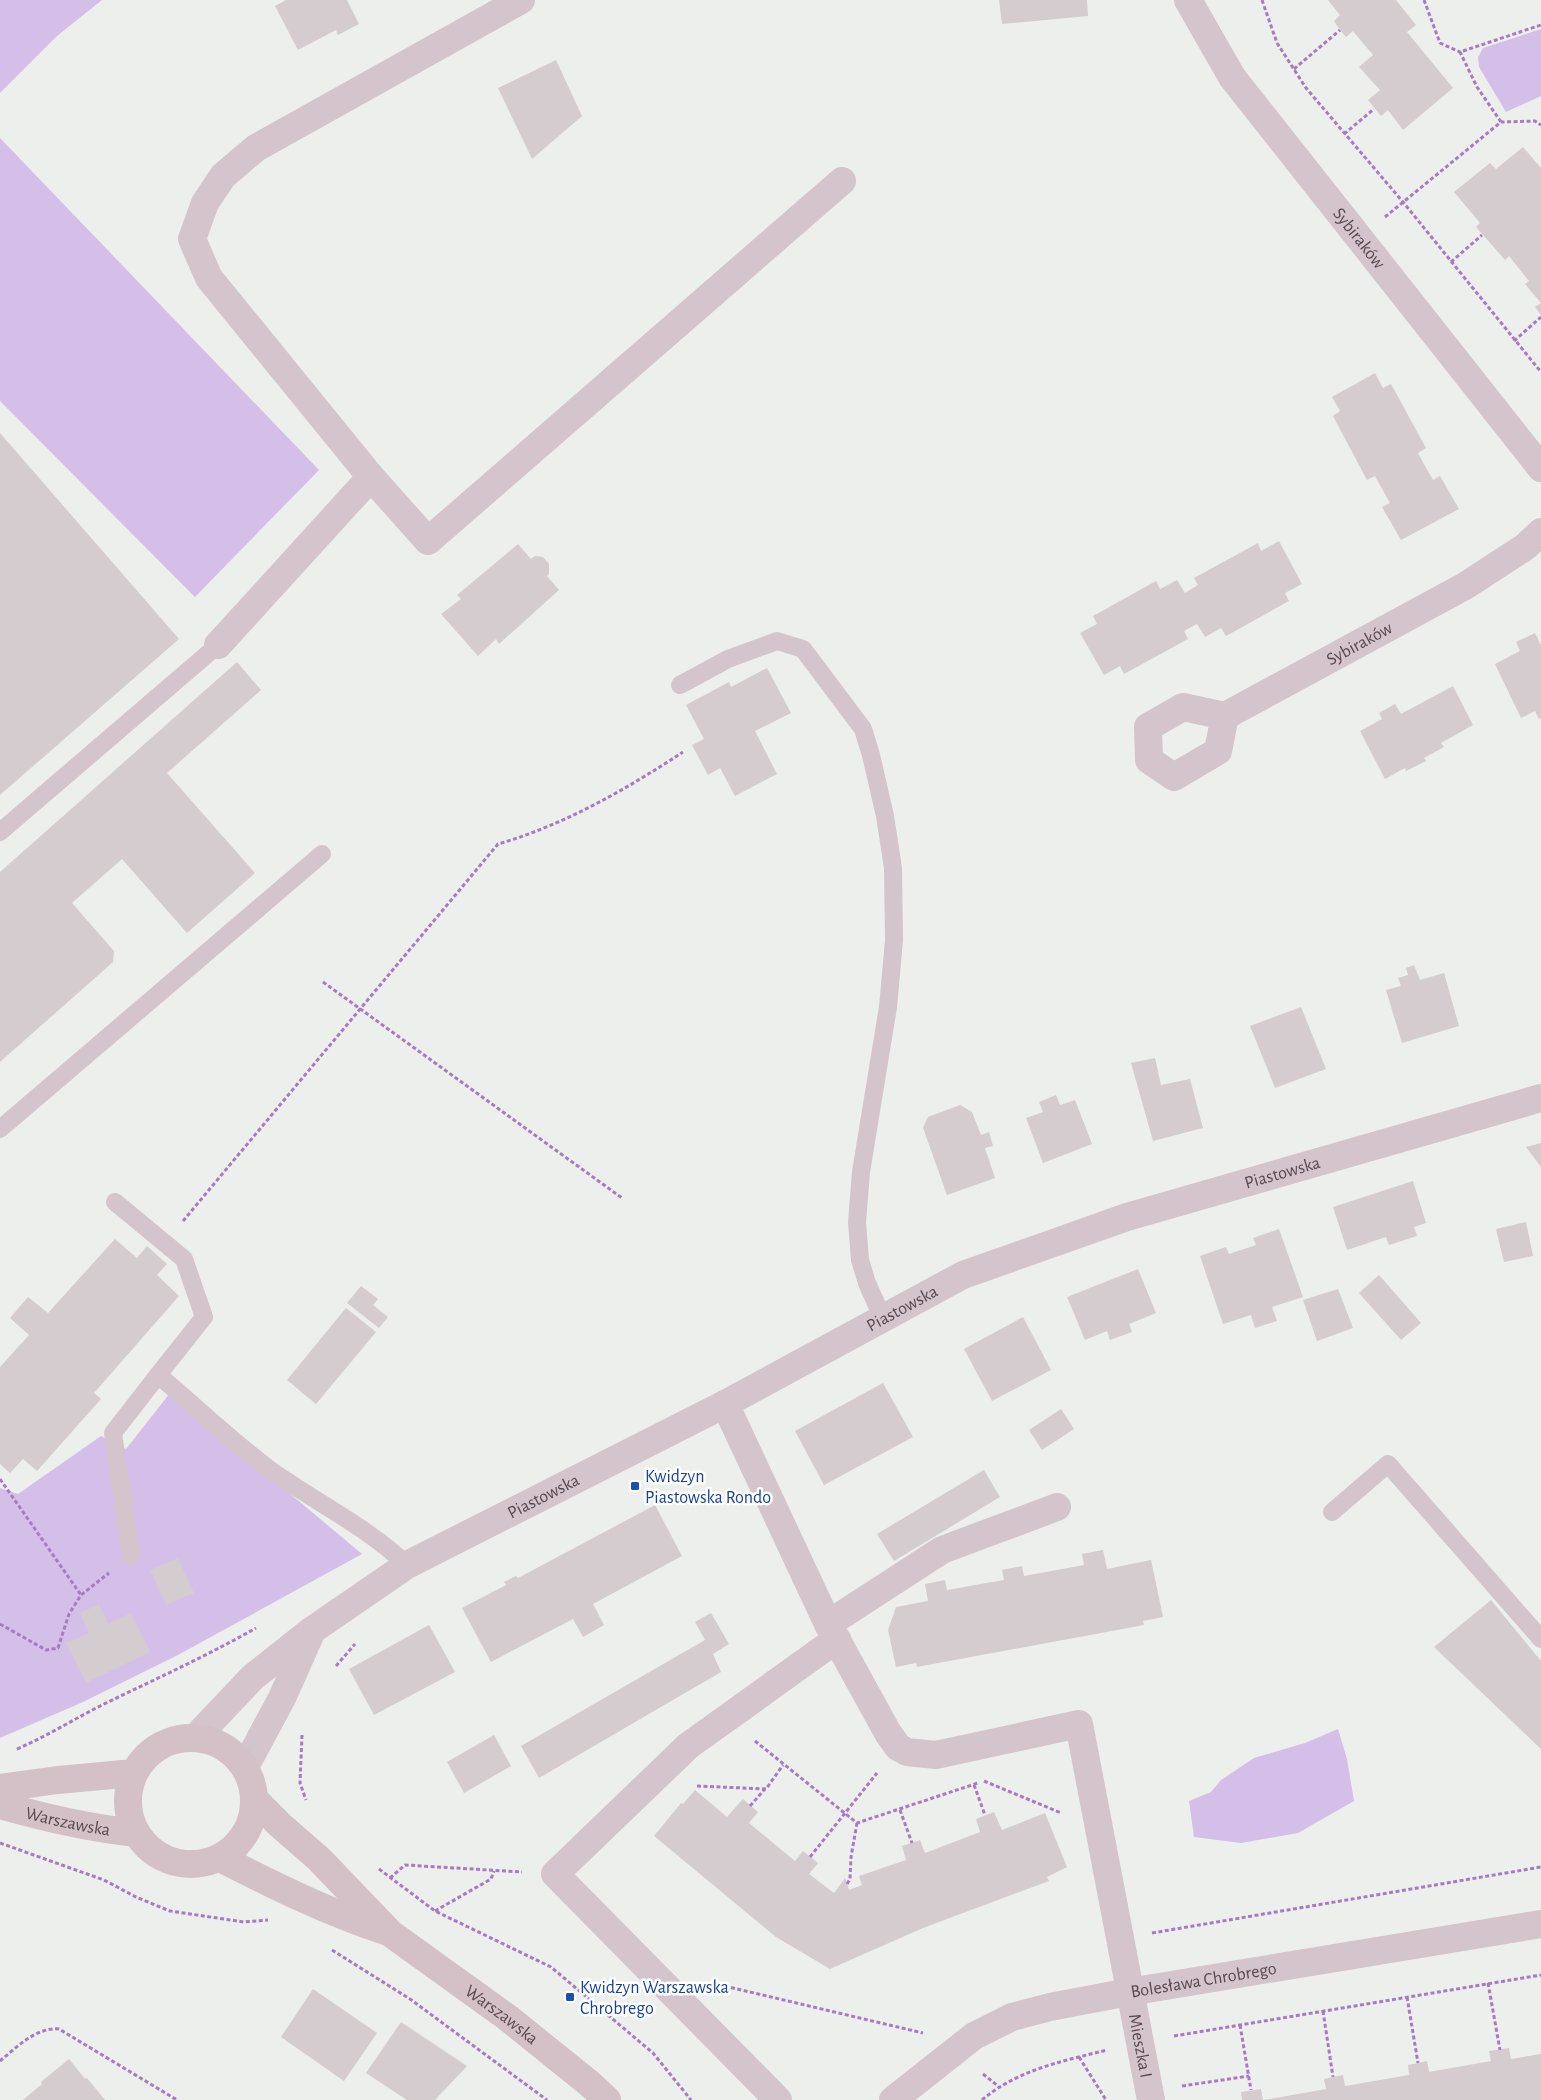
<svg xmlns="http://www.w3.org/2000/svg" width="1541" height="2100" viewBox="0 0 1541 2100" font-family="'Alegreya Sans',sans-serif">
  <style>
    .green { fill: #d4bfe9 }
    .building { fill: #d4cccf }
    .lines { fill: none; stroke-linecap: round; stroke-linejoin: round }
    .path { stroke: #a77bc4; stroke-width: 3; stroke-dasharray: 4 2.5; stroke-linecap: butt }
    .service { stroke: #d3c5cb; stroke-width: 18 }
    .minor { stroke: #d3c5cb; stroke-width: 28 }
    .tertiary { stroke: #d3c5cb; stroke-width: 28 }
    .secondary { stroke: #d4c1c8; stroke-width: 28 }
    .transit-dot { fill: #1a4fb4; stroke: #fff; stroke-width: 2 }
    .labels { text-anchor: middle; stroke-width: 5; stroke-linejoin: round; paint-order: stroke }
    .street-label { font-size: 18px; fill: #58474e; stroke: #fff }
    .transit-label { font-size: 18px; fill: #164399; stroke: #fff; text-anchor: start }
  </style>
  <rect width="100%" height="100%" fill="#edefed"/>
  <g class="green">
    <path d="M0,0H102L57,36L0,93Z"/>
    <path d="M1541,29V96L1506,112L1479,67L1478,57L1483,48Z"/>
    <path d="M0,138L319,470L195,597L0,401Z"/>
    <path d="M170,1393L362,1554L178,1655L83,1702L0,1738V1488L18,1494L101,1436L126,1449Z"/>
    <path d="M1338,1729L1347,1759L1354,1801L1298,1833L1241,1843L1194,1837L1189,1801L1211,1792L1221,1780L1254,1758L1305,1743Z"/>
  </g>
  <g class="building">
    <path d="M286,0H347L359,24L338,35L336,30L298,50L275,6Z"/>
    <path d="M999,0H1087L1088,16L1002,24Z"/>
    <path d="M1328,0H1396L1416,25L1407,32L1453,88L1403,130L1388,110L1381,116L1368,100L1380,90L1359,67L1373,55L1353,31L1346,37L1340,30L1334,21L1340,15Z"/>
    <path d="M556,60L582,116L532,159L498,88Z"/>
    <path d="M1523,147L1541,168V303L1525,284L1529,281L1509,256L1505,260L1476,227L1480,223L1454,192L1490,163L1496,169Z"/>
    <path d="M1541,303V315L1535,307Z"/>
    <path d="M1375,373L1383,388L1391,384L1426,448L1418,453L1425,466L1433,480L1440,476L1459,509L1401,540L1382,507L1390,503L1375,476L1367,480L1333,416L1340,411L1332,397Z"/>
    <path d="M0,433L179,639L0,795Z"/>
    <path d="M1279,541L1302,584L1285,593L1289,601L1226,636L1221,628L1205,637L1197,624L1184,631L1188,639L1124,674L1120,666L1104,675L1080,633L1097,624L1093,616L1156,581L1160,589L1177,580L1185,593L1198,585L1194,578L1258,543L1261,551Z"/>
    <path d="M518,544L531,559L535,556L543,557L549,564V574L547,576L559,590L499,644L496,639L478,656L441,614L461,599L457,595Z"/>
    <path d="M1535,633L1541,645V718L1539,719L1535,711L1521,718L1495,664L1520,651L1516,642Z"/>
    <path d="M237,662L261,690L167,773L255,873L187,933L122,859L72,903L114,951L113,962L0,1062V872Z"/>
    <path d="M767,668L791,713L755,731L777,774L735,796L720,768L708,775L692,745L704,739L686,705L729,682L731,687Z"/>
    <path d="M1453,686L1473,725L1441,743L1444,747L1424,758L1426,761L1406,771L1405,768L1385,779L1360,731L1382,719L1379,713L1395,704L1401,714Z"/>
    <path d="M1414,965L1420,980L1444,973L1459,1026L1402,1043L1386,990L1401,986L1398,978L1408,975L1406,968Z"/>
    <path d="M1301,1007L1326,1069L1275,1088L1250,1026Z"/>
    <path d="M1155,1058L1161,1085L1190,1079L1203,1128L1153,1141L1131,1063Z"/>
    <path d="M1056,1095L1060,1105L1075,1100L1092,1144L1043,1163L1026,1118L1043,1112L1039,1102Z"/>
    <path d="M960,1105L972,1112L981,1135L989,1132L993,1146L985,1148L995,1178L947,1195L923,1128L928,1117Z"/>
    <path d="M1541,1143V1167L1526,1147Z"/>
    <path d="M1413,1181L1426,1223L1414,1227L1417,1236L1389,1245L1386,1237L1347,1250L1333,1207Z"/>
    <path d="M1526,1222L1533,1256L1504,1262L1496,1229Z"/>
    <path d="M1279,1229L1303,1297L1272,1307L1277,1321L1255,1328L1251,1315L1223,1324L1200,1256L1226,1247L1229,1254L1256,1245L1253,1238Z"/>
    <path d="M115,1239L137,1258L147,1246L167,1264L157,1275L179,1296L94,1393L101,1399L37,1471L23,1459L10,1473L0,1464V1367L29,1335L10,1318L28,1297L48,1313Z"/>
    <path d="M1138,1269L1156,1313L1129,1324L1132,1332L1110,1340L1107,1331L1085,1340L1067,1297Z"/>
    <path d="M1379,1275L1421,1323L1401,1340L1359,1293Z"/>
    <path d="M361,1286L378,1299L373,1305L388,1317L379,1328L347,1303Z"/>
    <path d="M1338,1289L1353,1328L1317,1341L1303,1300Z"/>
    <path d="M346,1308L376,1332L316,1404L287,1380Z"/>
    <path d="M1023,1317L1051,1370L992,1401L964,1349Z"/>
    <path d="M883,1383L913,1437L824,1485L795,1431Z"/>
    <path d="M1061,1409L1074,1429L1042,1450L1029,1430Z"/>
    <path d="M984,1470L1000,1497L894,1561L877,1534Z"/>
    <path d="M655,1505L682,1556L593,1604L604,1625L583,1637L573,1619L491,1662L462,1608L506,1585L504,1582L516,1576L518,1578Z"/>
    <path d="M1103,1550L1107,1569L1151,1560L1163,1617L1143,1621L1144,1625L917,1667L916,1663L896,1667L888,1630L896,1607L928,1601L925,1584L945,1580L947,1590L1004,1580L1002,1570L1022,1566L1024,1576L1084,1565L1082,1554Z"/>
    <path d="M178,1558L194,1593L166,1605L150,1570Z"/>
    <path d="M1491,1600L1541,1661V1749L1434,1647Z"/>
    <path d="M99,1604L108,1624L131,1613L150,1652L86,1683L66,1643L89,1633L80,1613Z"/>
    <path d="M711,1613L729,1644L713,1654L721,1672L539,1778L521,1746L705,1640L695,1622Z"/>
    <path d="M429,1625L455,1672L374,1715L349,1669Z"/>
    <path d="M494,1735L511,1766L464,1793L447,1762Z"/>
    <path d="M695,1790L727,1817L743,1799L758,1812L749,1823L795,1861L803,1851L818,1863L809,1874L834,1893L845,1878L849,1890L862,1885L859,1876L906,1860L902,1846L920,1840L925,1853L980,1832L976,1819L994,1812L1002,1830L1045,1813L1067,1867L1047,1877L1049,1881L923,1928L830,1969L776,1937L654,1836L681,1803L683,1804Z"/>
    <path d="M313,1989L377,2033L344,2081L281,2037Z"/>
    <path d="M401,2022L467,2066L435,2100H407L366,2073Z"/>
    <path d="M1509,2048L1511,2059L1541,2054V2100H1264L1326,2089L1324,2079L1343,2075L1345,2086L1409,2075L1408,2065L1418,2063L1427,2061L1429,2072L1491,2061L1489,2051Z"/>
    <path d="M69,2059L85,2079L87,2078L105,2100H23L42,2084L41,2082Z"/>
    <path d="M1261,2089L1263,2100H1242L1241,2092Z"/>
  </g>
  <g class="lines">
    <g class="path">
      <path d="M1262,0L1277,43L1306,88L1403,202L1541,372"/>
      <path d="M1424,0L1440,43L1460,52"/>
      <path d="M1294,69L1340,30"/>
      <path d="M1501,122L1477,87L1460,52L1541,25"/>
      <path d="M1344,134L1374,109"/>
      <path d="M1385,217L1501,122L1535,121L1541,125"/>
      <path d="M1451,262L1482,235"/>
      <path d="M1514,341L1541,317"/>
      <path d="M323,982L622,1198"/>
      <path d="M183,1221L498,844C564,825 625,790 683,752"/>
      <path d="M0,1479L81,1595"/>
      <path d="M0,1624L46,1650L58,1648L69,1614L81,1595L109,1573"/>
      <path d="M336,1666L355,1644"/>
      <path d="M302,1735L300,1783L306,1800"/>
      <path d="M755,1741L857,1823L978,1783"/>
      <path d="M17,1749C45,1737 71,1721 98,1707C151,1681 205,1657 256,1628"/>
      <path d="M984,1781L1061,1813"/>
      <path d="M974,1785L985,1815"/>
      <path d="M697,1786L766,1789L783,1765"/>
      <path d="M750,1806L765,1789"/>
      <path d="M900,1810L912,1843"/>
      <path d="M0,1843L104,1880L136,1897L170,1911L244,1922L268,1920"/>
      <path d="M810,1857L877,1773"/>
      <path d="M379,1869L435,1911L551,1967L653,2053L691,2100"/>
      <path d="M390,1878L405,1865L522,1872"/>
      <path d="M847,1884L850,1879L851,1857L857,1823"/>
      <path d="M435,1911L491,1879L494,1871"/>
      <path d="M1152,1933L1541,1867"/>
      <path d="M332,1950L410,1999L547,2100"/>
      <path d="M712,1983L923,2033"/>
      <path d="M1488,1983L1500,2050"/>
      <path d="M1407,1997L1418,2063"/>
      <path d="M1323,2011L1333,2077"/>
      <path d="M1240,2025L1251,2090"/>
      <path d="M1174,2036L1541,1975"/>
      <path d="M1079,2057L1106,2100"/>
      <path d="M0,2061C17,2047 36,2027 59,2029L177,2100"/>
      <path d="M983,2074L998,2086"/>
      <path d="M1182,2086L1249,2076"/>
      <path d="M982,2100C1017,2070 1063,2061 1107,2050"/>
    </g>
    <g class="service">
      <path d="M680,685L728,659L777,641L803,649L863,729L871,755L885,816L893,868L894,940L888,1007L861,1172L857,1222L860,1260L867,1283L883,1319"/>
      <path d="M0,832L218,645"/>
      <path d="M0,1129L322,854"/>
      <path d="M115,1202L184,1259L204,1317L158,1375C194,1405 232,1441 269,1469C315,1502 366,1526 407,1565"/>
      <path d="M1332,1512L1388,1464L1541,1639"/>
      <path d="M131,1556L113,1433L158,1375"/>
    </g>
    <g class="minor">
      <path id="s1" d="M1188,0L1232,77L1541,468"/>
      <path d="M371,477L209,278L192,239L205,203L223,176L256,148L521,0"/>
      <path d="M218,645L371,477L428,541L842,181"/>
      <path id="s2" d="M1225,716L1218,751L1174,777L1149,760L1148,727L1183,707L1225,716L1465,586L1525,547L1541,532"/>
      <path id="s3" d="M725,1404L828,1624L888,1733L898,1747L907,1752L936,1755L1079,1724L1151,2100"/>
      <path d="M828,1624L942,1550L1057,1507"/>
      <path d="M778,2100L555,1874L688,1746L837,1639"/>
      <path id="s4" d="M893,2100L974,2036L1012,2017L1050,2007L1129,1992L1541,1924"/>
    </g>
    <g class="tertiary">
      <path id="s5" d="M196,1737L253,1677L311,1631L407,1565L725,1404L963,1275L1127,1217L1541,1098"/>
      <path d="M245,1767L282,1698L310,1635"/>
    </g>
    <g class="secondary">
      <circle cx="191" cy="1801" r="63"/>
      <path d="M0,1788L58,1780L134,1773"/>
      <path id="s6" d="M255,1800L280,1825L319,1859L390,1933L508,2018L590,2084L607,2100"/>
      <path id="s7" d="M0,1805C45,1818 89,1828 136,1833"/>
      <path d="M220,1858C275,1886 329,1913 388,1932"/>
    </g>
  </g>
  <g class="transit-dot">
    <rect x="630" y="1481" width="10" height="10" rx="2.5"/>
    <rect x="565" y="1992" width="10" height="10" rx="2.5"/>
  </g>
  <g class="labels">
    <g class="street-label">
      <text dy="6" stroke="none"><textPath href="#s1" startOffset="294">Sybiraków</textPath></text>
      <text dy="6" stroke="none"><textPath href="#s2" startOffset="386">Sybiraków</textPath></text>
      <text dy="6" stroke="none"><textPath href="#s5" startOffset="1236">Piastowska</textPath></text>
      <text dy="6" stroke="none"><textPath href="#s5" startOffset="831">Piastowska</textPath></text>
      <text dy="6" stroke="none"><textPath href="#s5" startOffset="426">Piastowska</textPath></text>
      <text dy="6" stroke="none"><textPath href="#s7" startOffset="70">Warszawska</textPath></text>
      <text dy="6" stroke="none"><textPath href="#s4" startOffset="341">Bolesława Chrobrego</textPath></text>
      <text dy="6" stroke="none"><textPath href="#s6" startOffset="328">Warszawska</textPath></text>
      <text dy="6" stroke="none"><textPath href="#s3" startOffset="898">Mieszka I</textPath></text>
    </g>
    <g class="transit-label">
      <text x="645" y="1482">Kwidzyn<tspan x="645" dy="21">Piastowska Rondo</tspan></text>
      <text x="580" y="1993">Kwidzyn Warszawska<tspan x="580" dy="21">Chrobrego</tspan></text>
    </g>
  </g>
</svg>
